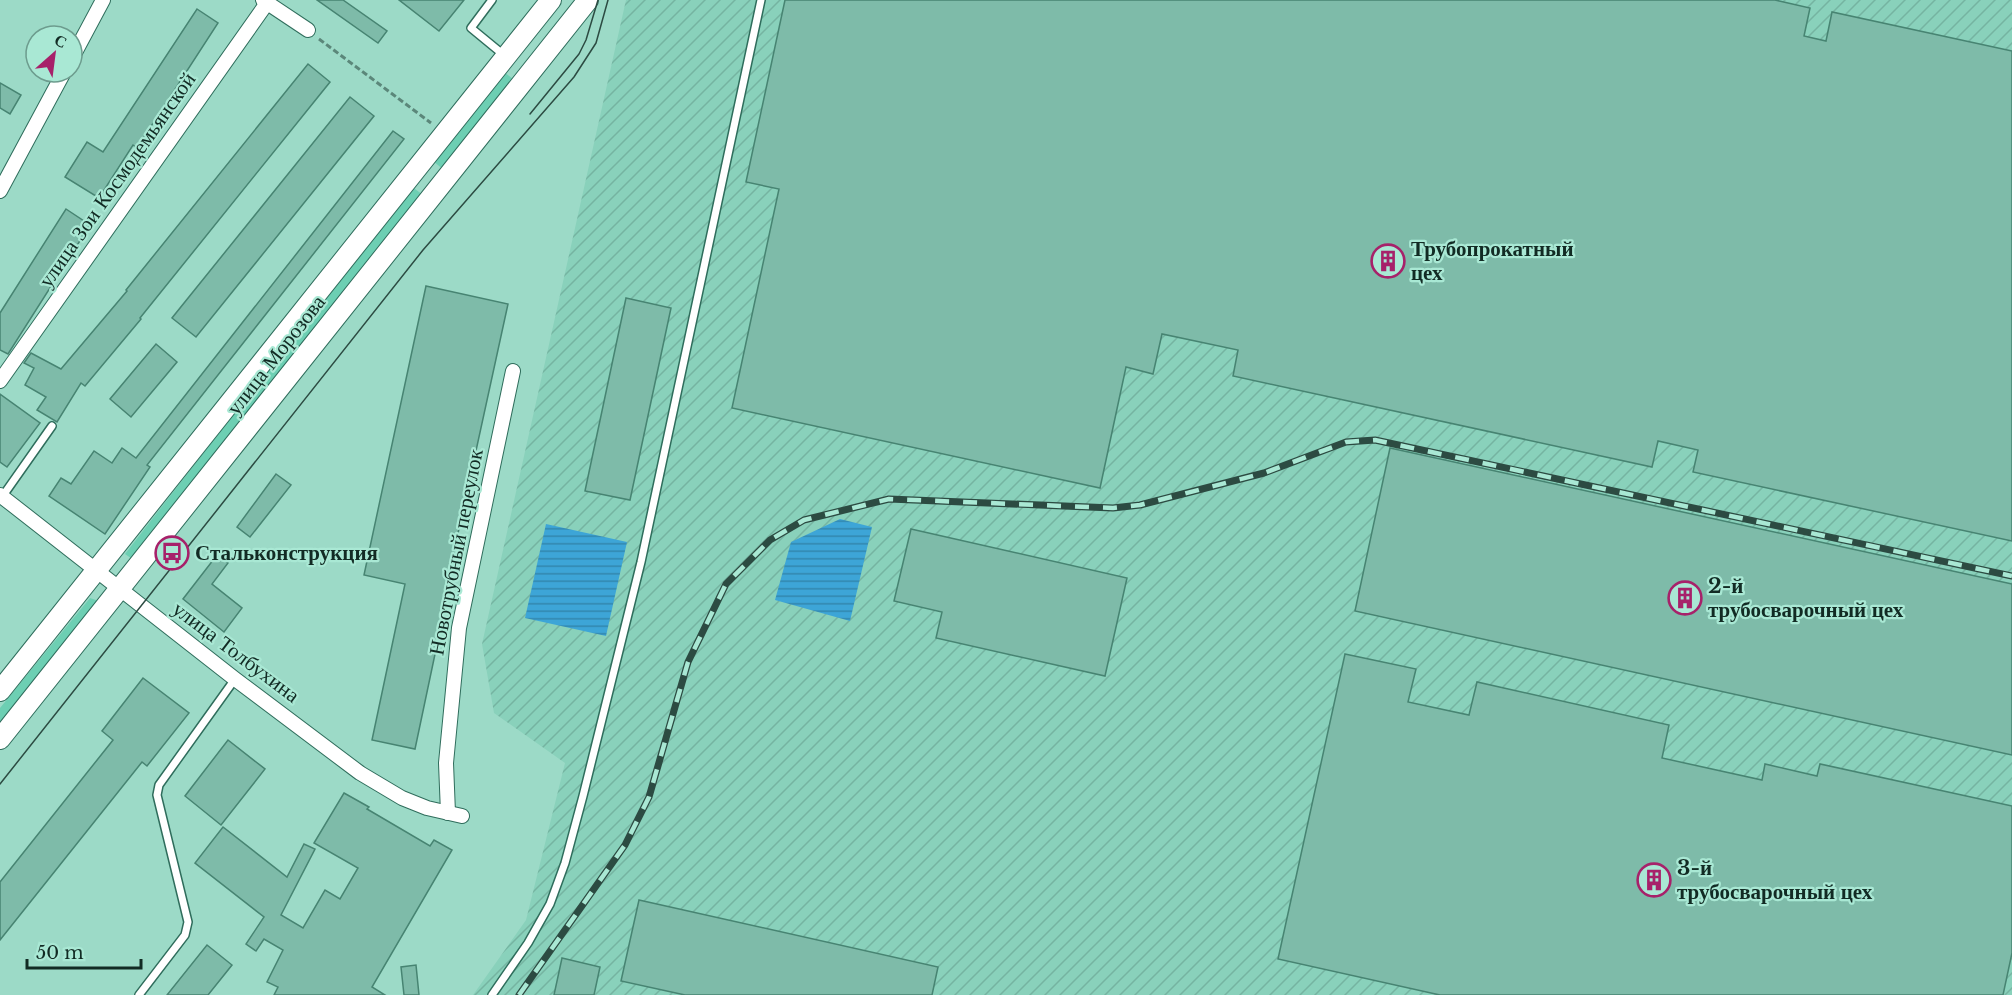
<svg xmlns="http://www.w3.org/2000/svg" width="2012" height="995" viewBox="0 0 2012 995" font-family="'Libre Baskerville',serif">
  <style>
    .industrial { fill: url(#industrial-furrows) }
    .grass { fill: #6dcfb3 }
    .water { fill: url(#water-rules) }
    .building { fill: #7ebba9; stroke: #478472; stroke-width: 1.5 }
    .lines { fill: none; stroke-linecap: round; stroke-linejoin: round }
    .service-casing { stroke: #2f6d5c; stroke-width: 10 }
    .minor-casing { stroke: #2f6d5c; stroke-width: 16 }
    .secondary-casing { stroke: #2f6d5c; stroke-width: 22 }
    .path { stroke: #5b877a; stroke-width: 3; stroke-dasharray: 6 3; stroke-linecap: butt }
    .service { stroke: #fff; stroke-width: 7 }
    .minor { stroke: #fff; stroke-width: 14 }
    .secondary { stroke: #fff; stroke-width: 20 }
    .tram { stroke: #2c4b42; stroke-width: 1.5 }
    .rail-casing { stroke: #2c4b42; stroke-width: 7 }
    .rail { stroke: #a9e8d4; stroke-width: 4.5; stroke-dasharray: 14; stroke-linecap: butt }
    .labels { text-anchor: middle; stroke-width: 4.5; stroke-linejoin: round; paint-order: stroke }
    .street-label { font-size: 21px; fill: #122b24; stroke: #a9e8d4 }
    .poi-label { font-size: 21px; font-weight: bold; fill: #122b24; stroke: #a9e8d4; text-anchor: start }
  </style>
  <defs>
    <pattern id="industrial-furrows" width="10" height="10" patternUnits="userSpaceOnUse" patternTransform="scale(1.5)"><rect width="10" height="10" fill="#89d1bb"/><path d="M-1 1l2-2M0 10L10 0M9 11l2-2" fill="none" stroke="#75b4a1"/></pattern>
    <pattern id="water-rules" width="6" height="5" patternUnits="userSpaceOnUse" patternTransform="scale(1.5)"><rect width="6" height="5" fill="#3da5d7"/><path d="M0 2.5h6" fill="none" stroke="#3287ae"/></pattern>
  </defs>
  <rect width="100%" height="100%" fill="#9cdac7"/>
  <path class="industrial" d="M626,0H2012V995H473L526,920L565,763L494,713L482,644Z"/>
  <g class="grass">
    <path d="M503,71L514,80L444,170L433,161Z"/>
    <path d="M411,186L423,195L135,561L125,554Z"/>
    <path d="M90,598L96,600L97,603L0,727V708Z"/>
  </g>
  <g class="water">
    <path d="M840,519L872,527L850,621L775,600L791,542Z"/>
    <path d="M546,524L627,542L606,636L525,618Z"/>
  </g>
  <g class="building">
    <path d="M317,0H343L387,31L378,43Z"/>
    <path d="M399,0H464L439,31Z"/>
    <path d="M785,0H1775L1810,8L1804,36L1826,41L1832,12L2012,51V541L1693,472L1698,450L1658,441L1652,467L1233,376L1238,350L1162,334L1153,374L1126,367L1100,488L732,408L779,189L746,182Z"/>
    <path d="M197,9L218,23L137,148L133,145L99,198L65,177L87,142L103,152Z"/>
    <path d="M308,64L330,82L140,318L141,319L85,386L81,383L57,422L37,410L46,397L25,385L34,368L24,363L31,353L61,369L127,291L126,290Z"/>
    <path d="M0,83L21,95L10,114L0,108Z"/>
    <path d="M350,97L374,116L196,337L172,318Z"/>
    <path d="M393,131L404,139L147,465L150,467L105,534L49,496L61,478L71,484L94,451L112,463L122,448L136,458Z"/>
    <path d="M66,209L90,225L8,354L0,350V313Z"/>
    <path d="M426,286L508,304L443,602H446L415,749L372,740L405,584L364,575Z"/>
    <path d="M626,298L671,308L630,500L585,491Z"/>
    <path d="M156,344L177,362L131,417L110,399Z"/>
    <path d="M0,394L40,423L7,467L0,462Z"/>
    <path d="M1390,448L2012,584V755L1355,611Z"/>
    <path d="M276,474L291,485L250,537L237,527Z"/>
    <path d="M911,529L1127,578L1105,676L936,638L942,612L894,601Z"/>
    <path d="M217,555L228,563L212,584L242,608L224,632L183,599Z"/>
    <path d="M1345,654L1416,669L1408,702L1469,715L1477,682L1669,725L1662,758L1762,780L1765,764L1817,776L1820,764L2012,806V953L2003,995H1440L1278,959Z"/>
    <path d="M143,678L189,713L147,766L142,762L0,940V882L113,740L102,731Z"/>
    <path d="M228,740L265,769L221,825L185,796Z"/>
    <path d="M344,793L369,807L367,809L430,846L434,840L452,850L372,987L385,995H274L278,987L267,982L283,950L264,939L256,951L246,944L264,917L195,863L223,827L287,877L304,844L315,849L281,915L303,928L325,890L340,899L358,868L314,843Z"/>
    <path d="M639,900L938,967L932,995H685L621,981Z"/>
    <path d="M207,945L232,965L208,995H167Z"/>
    <path d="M562,958L600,967L594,995H554Z"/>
    <path d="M416,965L419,995H404L401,967Z"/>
  </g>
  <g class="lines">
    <defs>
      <g id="service">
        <path d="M492,0L471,28L505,56"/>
        <path d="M2,497L52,426"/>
        <path d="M139,995L185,935L188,922L157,795L159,785L235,679"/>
        <path d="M492,995L528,943L550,904L565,863L583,796L641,562L761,0"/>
      </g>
      <g id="minor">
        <path d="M263,0L308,30"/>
        <path d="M72,58L103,0"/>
        <path d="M0,191L64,72"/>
        <path d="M0,381L267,3"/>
        <path d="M0,495L235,679L360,773L402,798L427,808L462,816"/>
        <path d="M448,813L446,763L459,628L513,371"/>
      </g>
      <g id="secondary">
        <path d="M0,691L551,0"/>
        <path d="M0,739L588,0"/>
      </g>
    </defs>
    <use href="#service" class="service-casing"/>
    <use href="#minor" class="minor-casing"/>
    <use href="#secondary" class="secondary-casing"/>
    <path class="path" d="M319,39L431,123"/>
    <use href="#service" class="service"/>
    <use href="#minor" class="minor"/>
    <use href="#secondary" class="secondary"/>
    <g class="tram">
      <path d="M530,114L579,54L586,40L598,0"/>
      <path d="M0,784L423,250L574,77L596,43L608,0"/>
    </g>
    <defs>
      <path id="rail" d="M519,995L625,845L649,797L688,662L726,584L770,540L804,520L889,499L1113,508L1140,505L1264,473L1346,442L1375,440L2012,576"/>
    </defs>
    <use href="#rail" class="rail-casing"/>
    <use href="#rail" class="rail"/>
  </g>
  <defs>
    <symbol id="building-ring" viewBox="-11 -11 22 22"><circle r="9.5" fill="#a9e8d4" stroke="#a7216a" stroke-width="1.5"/><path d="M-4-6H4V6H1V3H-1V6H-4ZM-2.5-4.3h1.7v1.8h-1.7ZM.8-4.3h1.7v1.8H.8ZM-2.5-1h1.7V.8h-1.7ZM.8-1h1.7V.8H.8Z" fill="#a7216a"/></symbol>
    <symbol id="bus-ring" viewBox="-11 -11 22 22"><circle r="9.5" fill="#a9e8d4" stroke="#a7216a" stroke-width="1.5"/><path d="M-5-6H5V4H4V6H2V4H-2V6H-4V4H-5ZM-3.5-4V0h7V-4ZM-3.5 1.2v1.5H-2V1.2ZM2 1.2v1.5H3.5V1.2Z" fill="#a7216a"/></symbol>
  </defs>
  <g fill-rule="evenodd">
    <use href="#building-ring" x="1369" y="242" width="38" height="38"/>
    <use href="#bus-ring" x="153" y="534" width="38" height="38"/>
    <use href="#building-ring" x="1666" y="579" width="38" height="38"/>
    <use href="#building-ring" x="1635" y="861" width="38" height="38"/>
  </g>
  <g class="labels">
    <g class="street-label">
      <text transform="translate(117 180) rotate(-55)" y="7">улица Зои Космодемьянской</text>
      <text transform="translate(276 355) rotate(-52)" y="7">улица Морозова</text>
      <text transform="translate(456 552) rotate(-79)" y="7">Новотрубный переулок</text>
      <text transform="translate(236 652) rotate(37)" y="7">улица Толбухина</text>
    </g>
    <g class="poi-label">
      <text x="1411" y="256">Трубопрокатный<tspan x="1411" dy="24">цех</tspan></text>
      <text x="195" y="560">Стальконструкция</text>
      <text x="1708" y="593">2-й<tspan x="1708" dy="24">трубосварочный цех</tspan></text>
      <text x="1677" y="875">3-й<tspan x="1677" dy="24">трубосварочный цех</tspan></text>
    </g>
  </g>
  <g transform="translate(54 54) rotate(28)"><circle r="28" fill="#a9e8d4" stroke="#6d9c8e" stroke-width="1.5"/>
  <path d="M0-4.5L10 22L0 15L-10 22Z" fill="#a7216a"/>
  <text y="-9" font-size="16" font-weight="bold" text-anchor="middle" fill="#122b24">С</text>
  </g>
  <path d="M27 959v9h114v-9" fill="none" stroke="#122b24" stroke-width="3"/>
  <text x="36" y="959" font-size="18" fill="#122b24" stroke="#a9e8d4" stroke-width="4.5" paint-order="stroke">50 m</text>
</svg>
